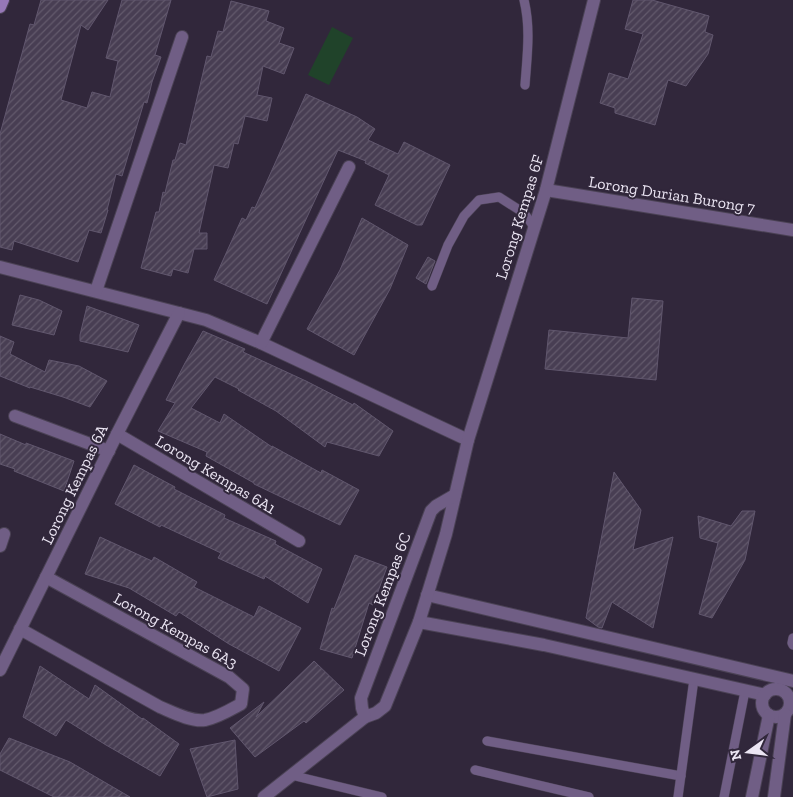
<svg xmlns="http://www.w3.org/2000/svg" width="793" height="797" viewBox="0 0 793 797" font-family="'Zilla Slab',serif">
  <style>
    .pitch { fill: #20432a }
    .building { fill: url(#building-hatch); stroke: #61576e }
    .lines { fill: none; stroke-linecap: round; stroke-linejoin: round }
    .lane-casing { stroke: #4b4255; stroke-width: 10 }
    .street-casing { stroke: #4b4255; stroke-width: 14 }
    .secondary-casing { stroke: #4b4255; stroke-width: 14 }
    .lane { stroke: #705e85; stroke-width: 9 }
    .street { stroke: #705e85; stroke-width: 12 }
    .secondary { stroke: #9678b7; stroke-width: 12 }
    .labels { text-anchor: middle; stroke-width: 4; stroke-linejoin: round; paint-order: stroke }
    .street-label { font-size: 16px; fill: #ebe5f3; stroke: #31273b }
  </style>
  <defs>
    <pattern id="building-hatch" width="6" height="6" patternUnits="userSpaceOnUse" patternTransform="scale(1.25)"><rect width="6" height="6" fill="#483e53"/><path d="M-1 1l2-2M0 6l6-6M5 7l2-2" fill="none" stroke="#635a6c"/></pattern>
  </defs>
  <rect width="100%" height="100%" fill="#31273b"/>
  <path class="pitch" d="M332,27L353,38L329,85L308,75Z"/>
  <g class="building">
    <path d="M41,0H108L88,30L81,25L61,100L87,108L92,92L110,97L118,61L106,58L122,0H171L155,55L161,57L152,82L147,103L144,102L122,176L116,174L107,210H108L101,233L89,230L78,262L14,241L12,250L0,247V134L30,24L34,25Z"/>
    <path d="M633,0H652L709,16L705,32L713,35L708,54L686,86L668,80L655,125L615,113V108L600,103L609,73L628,79L643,34L625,29Z"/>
    <path d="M231,1L269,11L266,21L284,28L279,43L294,48L284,74L263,66L257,95L272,98L267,121L245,116L238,144L234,143L228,168L214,165L199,233H207V249H194L188,273L173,269L171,276L141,268L156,212H159L163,192L165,193L173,160H175L180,143L186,145L207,56L211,57L218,31L223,32Z"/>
    <path d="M306,94L357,117L375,129L368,140L398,154L404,142L450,165L422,225H417L375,205L389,175L365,163L366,161L338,150L267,304L214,280L242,218L246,220L252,207L255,208Z"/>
    <path d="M362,218L408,245L390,289L354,355L307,329L340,270Z"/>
    <path d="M428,257L435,261L426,284L416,278Z"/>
    <path d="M20,295L39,300L62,311L54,335L12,325Z"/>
    <path d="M632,298L663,301L656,380L545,369L549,330L628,338Z"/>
    <path d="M87,306L139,325L128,352L80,341V335Z"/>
    <path d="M203,331L245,349L243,352L306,381L353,405L354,403L393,431L379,456L327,442L325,447L276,411L238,390L239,389L215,377L191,408L220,423L224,414L272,447V446L321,473L322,470L359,490L340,525L254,484V483L206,456L207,452L158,431L175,403L166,400L185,363Z"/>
    <path d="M0,336L14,342L10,354L45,372L49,360L79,366L107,381L90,407L63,397L30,387V388L0,376Z"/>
    <path d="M0,434L26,445V443L74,461L64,491L14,471L15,469L0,464Z"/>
    <path d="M134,465L175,487L174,489L225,515L224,518L276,541L275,544L322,569L308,603L265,576L264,579L218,558L221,553L161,525L160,527L115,504Z"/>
    <path d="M614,472L641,510L633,550L673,537L653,628L612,602L602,628L598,627L586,618Z"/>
    <path d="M742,511H755L745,560L712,618L699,614L718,543L700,538L698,516L731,526Z"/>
    <path d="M100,537L152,561L154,557L197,582L194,587L254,617L259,606L301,628L279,671L229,644L179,612L176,616L129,588L85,574Z"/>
    <path d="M355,555L387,567L373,605L369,603L352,658L320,649L332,608L334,609Z"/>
    <path d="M314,661L344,690L306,723L304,721L255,757L230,728L264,702L256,717Z"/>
    <path d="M40,666L89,699L95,685L142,719L143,718L179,744L160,776L106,745L66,720L56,736L23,717Z"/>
    <path d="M9,738L70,762L130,797H54L0,770V754Z"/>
    <path d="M235,740L238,789L207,797L190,749Z"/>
  </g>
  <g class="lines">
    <defs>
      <g id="lane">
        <path d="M524,0C531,29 527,56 525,85"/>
        <path d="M432,286L448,245L464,216L479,200L499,197L524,213L534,227"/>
        <path d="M793,638L792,643L793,645"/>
        <path d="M487,741L681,776"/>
        <path d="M475,770L589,797"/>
        <path d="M291,775L382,797"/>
        <path d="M678,797L694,679"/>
        <path d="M724,797L745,691"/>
      </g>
      <g id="street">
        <path d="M546,190L793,230"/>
        <path d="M0,267L206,320L261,343L468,440"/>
        <path d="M96,291L182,37"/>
        <path d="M261,343L349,167"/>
        <path d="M15,416L109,451"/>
        <path d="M117,434L299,541"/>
        <path d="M0,546L4,534"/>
        <path d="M427,595L793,681"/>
        <path d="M419,622L544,645L765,695"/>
        <path d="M20,629L160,707C172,712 191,722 205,720C217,718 230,710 241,704L243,689L229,677L46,577"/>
        <path d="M0,670L117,434L179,313"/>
        <circle cx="776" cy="703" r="14"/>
        <path d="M365,717L376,713L385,706L419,622L446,534L468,440L546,190L594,0"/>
        <path d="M264,797L365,717L362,708L361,698L431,511L436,506L455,495"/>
        <path d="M752,797L769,715"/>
        <path d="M774,797L785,714"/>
      </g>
      <path id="secondary" d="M0,7L3,0"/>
    </defs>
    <use href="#lane" class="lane-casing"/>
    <use href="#street" class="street-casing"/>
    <use href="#secondary" class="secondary-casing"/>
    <use href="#lane" class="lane"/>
    <use href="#street" class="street"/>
    <use href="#secondary" class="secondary"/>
  </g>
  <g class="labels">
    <g class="street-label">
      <text transform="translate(672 194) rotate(9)" y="6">Lorong Durian Burong 7</text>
      <text transform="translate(519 217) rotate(-73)" y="6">Lorong Kempas 6F</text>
      <text transform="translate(216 474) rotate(31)" y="6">Lorong Kempas 6A1</text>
      <text transform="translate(74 484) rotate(-64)" y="6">Lorong Kempas 6A</text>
      <text transform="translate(382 594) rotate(-69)" y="6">Lorong Kempas 6C</text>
      <text transform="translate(176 630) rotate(29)" y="6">Lorong Kempas 6A3</text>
    </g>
  </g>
  <g transform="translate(748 752) rotate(256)" stroke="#31273b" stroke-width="4" paint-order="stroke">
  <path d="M0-4L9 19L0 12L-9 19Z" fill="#ebe5f3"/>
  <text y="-8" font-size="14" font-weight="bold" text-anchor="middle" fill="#ebe5f3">N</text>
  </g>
</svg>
